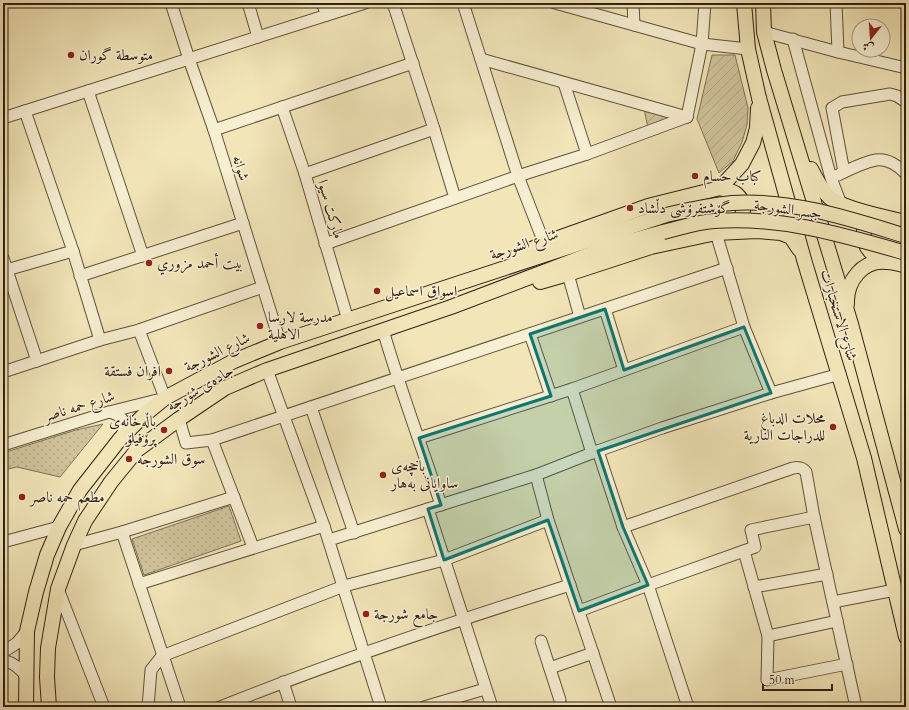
<svg xmlns="http://www.w3.org/2000/svg" width="909" height="710" viewBox="0 0 909 710" font-family="Cardo,Amiri,serif">
  <style>
    .park { fill: url(#park-dots); stroke: #817258 }
    .garden { fill: url(#garden-furrows); stroke: #817258 }
    .lines { fill: none; stroke-linecap: round; stroke-linejoin: round }
    .minor-casing { stroke: #61523c; stroke-width: 13 }
    .major-casing { stroke: #312013; stroke-width: 16 }
    .minor { stroke: #f7efd2; stroke-width: 11 }
    .major { stroke: #f2e6b9; stroke-width: 14 }
    .major-bridge-casing { stroke: #312013; stroke-width: 16; stroke-linecap: butt }
    .major-bridge { stroke: #f2e6b9; stroke-width: 14 }
    .marked { fill: #0f766e; fill-opacity: 0.2; stroke: #0f766e; stroke-width: 3; stroke-linejoin: round }
    .poi-dot { fill: #8f2418; stroke: #f7efd2; stroke-width: 1.5 }
    .labels { text-anchor: middle; stroke-width: 3; stroke-linejoin: round; paint-order: stroke }
    .poi-label { font-size: 15px; fill: #312013; stroke: #f7efd2; text-anchor: start }
    .street-label { font-size: 15px; fill: #312013; stroke: #f7efd2 }
  </style>
  <defs>
    <pattern id="park-dots" width="8" height="8" patternUnits="userSpaceOnUse"><rect width="8" height="8" fill="#d1c49d"/><path d="M2 2h.1M6 6h.1" fill="none" stroke="#b4a886" stroke-width="1.8" stroke-linecap="round"/></pattern>
    <pattern id="garden-furrows" width="10" height="10" patternUnits="userSpaceOnUse"><rect width="10" height="10" fill="#d1c49d"/><path d="M-1 1l2-2M0 10L10 0M9 11l2-2" fill="none" stroke="#b4a886"/></pattern>
  </defs>
  <rect width="100%" height="100%" fill="#f2e6b9"/>
  <filter id="stains"><feTurbulence type="fractalNoise" baseFrequency=".005" numOctaves="4"/><feColorMatrix values="0 0 0 0 .2 0 0 0 0 .09 0 0 0 0 .02 0 0 0 .5 -.17"/></filter>
  <radialGradient id="worn" r=".72"><stop offset=".6" stop-color="#630" stop-opacity="0"/><stop offset="1" stop-color="#630" stop-opacity=".3"/></radialGradient>
  <g class="park">
    <path d="M103,424L60,477L17,467L3,470V453L76,430Z"/>
    <path d="M229,506L241,541L144,575L132,539Z"/>
  </g>
  <g class="garden">
    <path d="M712,55H735L748,108L747,125L742,142L733,161L719,173L697,119Z"/>
    <path d="M644,109L674,119L648,128Z"/>
  </g>
  <g class="lines">
    <defs>
      <g id="minor">
        <path d="M171,3L189,59L214,130L280,342"/>
        <path d="M248,3L258,37"/>
        <path d="M322,3L327,15"/>
        <path d="M393,3L434,129L455,198"/>
        <path d="M463,3L518,176L544,243"/>
        <path d="M555,3L702,44L748,49"/>
        <path d="M633,3L634,25"/>
        <path d="M836,3L838,52"/>
        <path d="M764,32L838,52L906,68"/>
        <path d="M793,39L831,178L841,204"/>
        <path d="M481,59L687,117"/>
        <path d="M564,83L587,154"/>
        <path d="M88,91L143,256"/>
        <path d="M282,107L305,174L348,320"/>
        <path d="M25,111L73,251L100,340"/>
        <path d="M687,117L702,44L705,3"/>
        <path d="M3,118L365,3"/>
        <path d="M214,130L413,63"/>
        <path d="M844,172L832,108L842,102L890,94L897,96L906,102"/>
        <path d="M305,174L434,129"/>
        <path d="M838,175C848,170 864,162 876,160C887,158 899,166 906,174"/>
        <path d="M716,233L744,327L771,393"/>
        <path d="M325,244L518,176L587,154L687,117"/>
        <path d="M3,258L37,361"/>
        <path d="M3,271L73,251"/>
        <path d="M568,274L580,317"/>
        <path d="M80,276L243,223"/>
        <path d="M605,309L624,370"/>
        <path d="M383,330C400,389 422,447 441,505"/>
        <path d="M530,334L551,396"/>
        <path d="M267,370L324,526L381,707"/>
        <path d="M3,372L100,340L139,330L263,287"/>
        <path d="M572,389L592,453"/>
        <path d="M311,407L354,533"/>
        <path d="M109,412C125,416 128,424 120,439"/>
        <path d="M179,419L186,443L212,440L727,268"/>
        <path d="M419,438L572,389L744,327"/>
        <path d="M212,440L253,547"/>
        <path d="M3,445L109,412L165,398L139,330"/>
        <path d="M598,451L623,527L648,585L688,707"/>
        <path d="M536,475L548,520L611,707"/>
        <path d="M428,509L492,707"/>
        <path d="M623,527L793,468C798,467 802,467 806,472L814,517L856,707"/>
        <path d="M122,532L180,707"/>
        <path d="M329,540L536,475L592,453L662,428L771,393L840,374"/>
        <path d="M3,542L59,527"/>
        <path d="M74,545L122,532L234,497"/>
        <path d="M744,551L768,636L767,680L847,664"/>
        <path d="M139,584L324,526"/>
        <path d="M754,587L827,574"/>
        <path d="M58,589L104,707"/>
        <path d="M833,602L895,590"/>
        <path d="M579,611L648,585L755,547L751,530L814,517"/>
        <path d="M768,636L837,621"/>
        <path d="M541,641L560,700"/>
        <path d="M3,652L17,643L27,631"/>
        <path d="M3,660C14,663 21,668 27,678"/>
        <path d="M550,668L593,653"/>
        <path d="M283,682L291,707"/>
        <path d="M148,707L151,670L162,656L344,586L444,560L548,520"/>
        <path d="M220,707C335,661 452,622 570,585"/>
        <path d="M424,707L485,689"/>
      </g>
      <g id="major">
        <path d="M744,3L748,49L759,98L805,263L864,458L906,637"/>
        <path d="M763,3L764,32L774,70L851,324L906,529"/>
        <path d="M811,169C816,179 821,189 829,197C842,209 888,218 906,222"/>
        <path d="M720,188C725,190 730,190 735,193C747,202 745,220 733,227"/>
        <path d="M873,216C855,232 865,256 887,261"/>
        <path d="M516,257L544,243L648,206L720,188L742,164L753,143L757,128L758,108"/>
        <path d="M540,282L568,274L651,247L716,233L757,231L781,233L791,237L799,249"/>
        <path d="M847,304C846,281 863,259 887,262C894,262 900,264 906,266"/>
        <path d="M26,707L27,631L36,592L47,555L59,527L80,490L120,439L144,415L165,398L234,361L280,342L666,215"/>
        <path d="M49,707L47,677L48,648L58,589L74,545L85,521L111,482L137,450L179,419L225,388L267,370L451,307L612,246L663,232"/>
      </g>
    </defs>
    <use href="#minor" class="minor-casing"/>
    <use href="#major" class="major-casing"/>
    <use href="#minor" class="minor"/>
    <use href="#major" class="major"/>
    <defs>
      <g id="major-bridge">
        <path d="M666,215C688,210 710,205 732,203C792,199 850,219 906,236"/>
        <path d="M663,232C680,228 697,222 714,221C780,216 843,235 906,253"/>
      </g>
    </defs>
    <use href="#major-bridge" class="major-bridge-casing"/>
    <use href="#major-bridge" class="major-bridge"/>
  </g>
  <path class="marked" d="M605,309L624,370L744,327L771,393L598,451L623,527L648,585L579,611L548,520L444,560L428,509L441,505L419,438L551,396L530,334Z"/>
  <g class="poi-dot">
    <circle cx="71" cy="55" r="4"/>
    <circle cx="695" cy="176" r="4"/>
    <circle cx="630" cy="208" r="4"/>
    <circle cx="149" cy="263" r="4"/>
    <circle cx="377" cy="291" r="4"/>
    <circle cx="260" cy="326" r="4"/>
    <circle cx="169" cy="371" r="4"/>
    <circle cx="833" cy="427" r="4"/>
    <circle cx="164" cy="430" r="4"/>
    <circle cx="129" cy="459" r="4"/>
    <circle cx="383" cy="475" r="4"/>
    <circle cx="22" cy="497" r="4"/>
    <circle cx="366" cy="614" r="4"/>
  </g>
  <g class="labels">
    <g class="poi-label">
      <text x="79" y="60">متوسطة گوران</text>
      <text x="703" y="181">كباب حسام</text>
      <text x="638" y="213">گۆشتفرۆشی دڵشاد</text>
      <text x="157" y="268">بيت أحمد مزوري</text>
      <text x="385" y="296">اسواق اسماعيل</text>
      <text x="268" y="322">مدرسة لارسا<tspan x="268" dy="17">الاهلية</tspan></text>
      <text x="161" y="376" text-anchor="end">افران فستقة</text>
      <text x="825" y="423" text-anchor="end">محلات الدباغ<tspan x="825" dy="17">للدراجات النارية</tspan></text>
      <text x="156" y="426" text-anchor="end">باڵەخانەی<tspan x="156" dy="17">پرۆفیلۆ</tspan></text>
      <text x="137" y="464">سوق الشورجه</text>
      <text x="391" y="471">باخچەی<tspan x="391" dy="17">ساوایانی بەهار</tspan></text>
      <text x="30" y="502">مطعم حمه ناصر</text>
      <text x="374" y="619">جامع شورجة</text>
    </g>
    <g class="street-label">
      <text transform="translate(241 168) rotate(73)" y="5">شوانە</text>
      <text transform="translate(331 209) rotate(74)" y="5">مارکت سیوا</text>
      <text transform="translate(788 209) rotate(8)" y="5">جسر الشورجة</text>
      <text transform="translate(524 244) rotate(-18)" y="5">شارع الشورجة</text>
      <text transform="translate(839 315) rotate(73)" y="5">شارع الاستخبارات</text>
      <text transform="translate(217 352) rotate(-26)" y="5">شارع الشورجة</text>
      <text transform="translate(200 388) rotate(-31)" y="5">جادەی شۆرجە</text>
      <text transform="translate(79 406) rotate(-17)" y="5">شارع حمه ناصر</text>
    </g>
  </g>
  <rect width="909" height="710" fill="none" stroke="#f2e6b9" stroke-width="16"/>
  <rect x="4" y="4" width="901" height="702" fill="none" stroke="#312013" stroke-width="2"/>
  <rect x="8" y="8" width="893" height="694" fill="none" stroke="#312013"/>
  <g transform="translate(871 38) rotate(197)"><circle r="19" fill="#f7efd2" stroke="#a89c86"/>
  <path d="M0-3L7 15L0 10L-7 15Z" fill="#8f2418"/>
  <text y="-6" font-size="11" font-weight="bold" text-anchor="middle" fill="#312013">ش</text>
  </g>
  <path d="M763 684v6h69v-6" fill="none" stroke="#312013" stroke-width="2"/>
  <text x="769" y="684" font-size="12" fill="#312013" stroke="#f7efd2" stroke-width="3" paint-order="stroke">50 m</text>
  <rect width="100%" height="100%" filter="url(#stains)"/>
  <rect width="100%" height="100%" fill="url(#worn)"/>
</svg>
